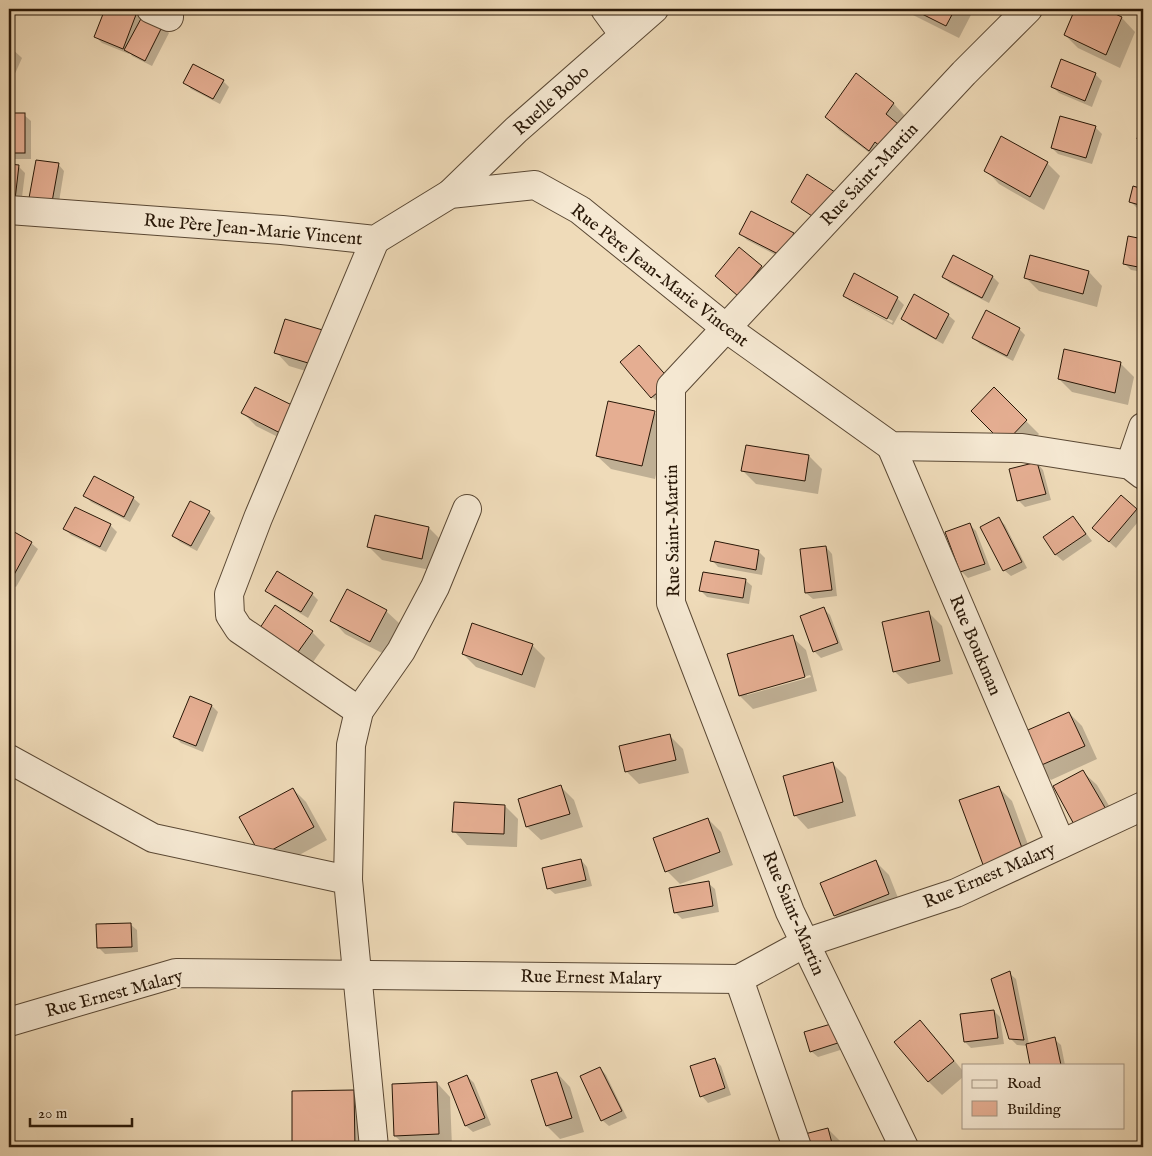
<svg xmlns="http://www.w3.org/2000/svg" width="1152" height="1156" viewBox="0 0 1152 1156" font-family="'IM FELL English',serif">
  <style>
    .shadow { fill: #0003; fill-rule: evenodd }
    .building { fill: #e5ae92; stroke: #281707 }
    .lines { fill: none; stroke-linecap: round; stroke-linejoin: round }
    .street-casing { stroke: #5a4834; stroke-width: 30 }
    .street { stroke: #f5e8d2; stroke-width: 28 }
    .labels { text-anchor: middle; stroke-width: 4; stroke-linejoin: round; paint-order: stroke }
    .street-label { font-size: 18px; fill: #281707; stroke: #f5e8d2 }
  </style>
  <rect width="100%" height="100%" fill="#efdbb9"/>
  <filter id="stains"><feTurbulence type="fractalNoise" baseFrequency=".004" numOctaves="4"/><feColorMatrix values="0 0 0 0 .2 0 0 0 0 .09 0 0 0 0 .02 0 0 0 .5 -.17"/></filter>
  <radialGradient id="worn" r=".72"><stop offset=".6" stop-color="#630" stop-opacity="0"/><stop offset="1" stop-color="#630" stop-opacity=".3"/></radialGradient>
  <g class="shadow">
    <path d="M107,9H126L137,13L142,19L162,26L169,33L152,66L132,56L130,53L129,54L102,43L96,37Z"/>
    <path d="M901,9H974L959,38Z"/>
    <path d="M989,9H1018L1011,21Z"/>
    <path d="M1076,9H1101L1122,18L1135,32L1120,68L1078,48L1065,35Z"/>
    <path d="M9,46L22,58L9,87Z"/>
    <path d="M1095,74L1102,81L1092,107L1059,93L1053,87Z"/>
    <path d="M223,81L229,87L220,104L191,89L185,82Z"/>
    <path d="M893,103L906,117L883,163L839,130L826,117Z"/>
    <path d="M9,115H24L31,121V159H9Z"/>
    <path d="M1095,127L1102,134L1092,164L1058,154L1052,148Z"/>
    <path d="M1047,163L1060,176L1044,210L999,184L986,170Z"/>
    <path d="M58,164L64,171L58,208L30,198Z"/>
    <path d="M9,165L18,166L25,173L20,213L9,212Z"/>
    <path d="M1133,188L1143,190V210L1137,208L1130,201Z"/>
    <path d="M752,213L794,234L800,240L789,262L747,240L741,234Z"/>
    <path d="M1129,237L1143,241V272L1131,270L1124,263Z"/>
    <path d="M1031,256L1089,272L1102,286L1097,307L1039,291L1026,278Z"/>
    <path d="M761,267L767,273L745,301L723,282Z"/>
    <path d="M943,277H993L999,283L989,303L950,283Z"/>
    <path d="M844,296L897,298L904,305L893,325L851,302ZM850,299L893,321L892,323L850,301Z"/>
    <path d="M948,315L955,321L943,344L909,325L903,319Z"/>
    <path d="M285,320L329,378L289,366L276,352Z"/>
    <path d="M1019,329L1025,335L1013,361L980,344L974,338Z"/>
    <path d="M639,347L676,388L659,403L652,397Z"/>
    <path d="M1121,364L1134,377L1128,405L1072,392L1059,379Z"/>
    <path d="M255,389L300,448L256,426L243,413Z"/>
    <path d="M994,389L1039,434L1018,456Z"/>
    <path d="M654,412L667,426L655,479L611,469L597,456Z"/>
    <path d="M747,446L809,456L822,469L818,494L756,484L743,471Z"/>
    <path d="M1037,463L1043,470L1051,500L1025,507L1018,500Z"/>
    <path d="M85,496L133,498L140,504L130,522L91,502Z"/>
    <path d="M1121,496L1143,516L1116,548L1100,534Z"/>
    <path d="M209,512L215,518L197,551L180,542L173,536Z"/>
    <path d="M1073,518L1079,524L1092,541L1063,561L1056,555L1045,537Z"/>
    <path d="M999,519L1005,525L1027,568L1011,576L1004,570Z"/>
    <path d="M110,525L117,532L106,552L71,535L65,529Z"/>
    <path d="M970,525L976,531L991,570L968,578L962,572L947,533Z"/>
    <path d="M429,528L442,541L435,571L382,560L369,547Z"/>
    <path d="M9,530L31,543L38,549L16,587L9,583Z"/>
    <path d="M826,547L832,554L837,596L813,599L806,593L801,550Z"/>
    <path d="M759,552L765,558L762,575L718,567L712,560Z"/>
    <path d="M745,580L752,586L749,604L707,597L701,591Z"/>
    <path d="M266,590L312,594L318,600L308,618L273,597Z"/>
    <path d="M824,609L830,615L843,650L821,658L814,651Z"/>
    <path d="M386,611L400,624L384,654L345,634L332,620Z"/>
    <path d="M928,612L942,626L953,674L908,684L894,671Z"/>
    <path d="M312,632L325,645L306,672L271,647Z"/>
    <path d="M792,637L806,650L817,691L753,709L740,696ZM810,675L811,677L747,695V693Z"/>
    <path d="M532,645L545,658L535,688L476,667L463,654Z"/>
    <path d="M212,706L218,712L203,752L181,743L175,737Z"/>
    <path d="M1069,713L1082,726L1097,759L1051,780L1038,766Z"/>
    <path d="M670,736L683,749L689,773L639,784L626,771Z"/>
    <path d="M832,763L846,777L856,816L808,829L795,815Z"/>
    <path d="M1083,772L1097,785L1120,825L1091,841Z"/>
    <path d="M561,787L574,800L583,827L541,840L527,827L519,800Z"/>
    <path d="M998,787L1012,801L1037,869L999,883Z"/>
    <path d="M293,789L306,802L327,840L275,868L241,817Z"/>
    <path d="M505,806L518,819L517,847L467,845L454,831Z"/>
    <path d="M708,819L721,832L733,865L680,884L667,871Z"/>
    <path d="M581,860L587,867L592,886L555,894L548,888Z"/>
    <path d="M876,862L889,875L902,908L849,929L835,916L822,884Z"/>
    <path d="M708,883L715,889L719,912L682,919L675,912Z"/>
    <path d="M130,924L137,930L138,952L105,954L99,948Z"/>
    <path d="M1009,973L1016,979L1029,1044L1054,1039L1061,1045L1065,1065H1032L1028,1046L1017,1045L1010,1038Z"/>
    <path d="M994,1011L1000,1017L1004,1044L971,1048L965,1042Z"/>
    <path d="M920,1022L933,1035L963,1071V1077L942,1095L928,1081Z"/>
    <path d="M806,1032L853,1046L818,1057L811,1051Z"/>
    <path d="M714,1059L721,1066L731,1095L708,1103L702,1096Z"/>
    <path d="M600,1068L606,1075L627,1118L609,1126L602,1120Z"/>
    <path d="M557,1073L570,1087L584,1132L560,1139L547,1126L533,1081Z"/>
    <path d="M467,1076L474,1083L491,1125L473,1132L466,1126L449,1084Z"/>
    <path d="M437,1083L450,1097L452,1147H407L395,1136Z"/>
    <path d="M354,1091L373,1111L374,1147H293V1092Z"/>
    <path d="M828,1129L841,1142L843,1147H801Z"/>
  </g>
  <g class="building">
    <path d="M105,9H130L137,12L123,49L94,37Z"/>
    <path d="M912,9H955L946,26Z"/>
    <path d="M1075,9H1104L1122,17L1106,55L1064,35Z"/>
    <path d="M143,15L163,25L145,61L124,50Z"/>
    <path d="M1061,59L1096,73L1085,101L1051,87Z"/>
    <path d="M193,64L224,80L213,99L183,83Z"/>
    <path d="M856,73L894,103L886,114L898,124L882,148L875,142L869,151L825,117Z"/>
    <rect x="9" y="113" width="16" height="40"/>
    <path d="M1060,116L1096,126L1086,158L1051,148Z"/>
    <path d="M1143,117V141L1137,139Z"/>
    <path d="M1001,136L1048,162L1030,197L984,171Z"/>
    <path d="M36,160L59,163L52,202L29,198Z"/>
    <path d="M9,164L19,165L14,208L9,207Z"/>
    <path d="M807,174L838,194L821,222L791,202Z"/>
    <path d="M1133,186L1143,189V206L1129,202Z"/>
    <path d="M751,211L794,233L782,256L739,234Z"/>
    <path d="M1128,236L1143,239V268L1123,264Z"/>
    <path d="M739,247L762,266L738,296L715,276Z"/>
    <path d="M953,255L993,276L982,298L942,277Z"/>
    <path d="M1030,255L1089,271L1083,294L1024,278Z"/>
    <path d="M854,273L898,297L887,319L843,296Z"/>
    <path d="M914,294L949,314L936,339L901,319Z"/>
    <path d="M986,310L1020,328L1007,356L972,338Z"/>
    <path d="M285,319L326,331L315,365L274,353Z"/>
    <path d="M639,345L671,381L651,398L620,362Z"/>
    <path d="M1064,349L1121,362L1115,393L1058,379Z"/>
    <path d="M255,387L300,409L286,436L241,413Z"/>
    <path d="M994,387L1027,420L1004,444L971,411Z"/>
    <path d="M608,401L655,411L642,466L596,456Z"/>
    <path d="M746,445L809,455L805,481L741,471Z"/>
    <path d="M1037,462L1046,494L1017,501L1009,469Z"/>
    <path d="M94,476L134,497L124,517L83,496Z"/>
    <path d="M1121,495L1137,509L1109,542L1092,528Z"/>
    <path d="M190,501L210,511L191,546L172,536Z"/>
    <path d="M75,507L111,524L100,547L63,529Z"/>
    <path d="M375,515L429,527L422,559L367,547Z"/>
    <path d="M1073,516L1086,534L1055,555L1043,537Z"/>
    <path d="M999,517L1022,562L1003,571L980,527Z"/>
    <path d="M970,523L985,564L960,572L945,532Z"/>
    <path d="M9,529L32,542L10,582L9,581Z"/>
    <path d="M715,541L759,550L756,570L710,561Z"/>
    <path d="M826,546L832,590L805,593L800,549Z"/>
    <path d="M277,571L313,593L301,612L265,591Z"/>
    <path d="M703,572L746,579L743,598L699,591Z"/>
    <path d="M347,589L387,610L370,642L330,621Z"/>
    <path d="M275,605L313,631L293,659L256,634Z"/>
    <path d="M824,607L838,643L813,652L800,616Z"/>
    <path d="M929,611L940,661L893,672L882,622Z"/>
    <path d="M472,623L533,644L522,675L462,654Z"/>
    <path d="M793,635L805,677L739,696L727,654Z"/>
    <path d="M190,696L212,705L196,746L173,737Z"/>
    <path d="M1069,712L1085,746L1037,767L1021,733Z"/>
    <path d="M670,734L676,760L625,772L619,746Z"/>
    <path d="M833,762L843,802L794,816L783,776Z"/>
    <path d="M1083,770L1107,811L1076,828L1053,786Z"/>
    <path d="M561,785L570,814L526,827L518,799Z"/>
    <path d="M999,786L1025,856L985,870L959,800Z"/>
    <path d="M293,788L314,827L261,856L239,817Z"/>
    <path d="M454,802L505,805L504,834L452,832Z"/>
    <path d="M708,818L720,852L665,872L653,838Z"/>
    <path d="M581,859L586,880L547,889L542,868Z"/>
    <path d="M876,860L889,894L834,916L820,883Z"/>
    <path d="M709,881L713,906L674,913L669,888Z"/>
    <path d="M131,923L132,947L97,948L96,924Z"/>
    <path d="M1010,971L1024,1040L1009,1039L991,979Z"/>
    <path d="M994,1010L998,1038L964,1042L960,1014Z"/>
    <path d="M920,1020L954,1061L928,1082L894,1042Z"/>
    <path d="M841,1021L847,1040L810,1052L804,1032Z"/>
    <path d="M1055,1037L1061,1065H1030L1026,1044Z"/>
    <path d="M715,1058L725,1088L700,1097L690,1066Z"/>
    <path d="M600,1067L622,1111L601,1121L580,1076Z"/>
    <path d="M557,1072L572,1118L546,1126L531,1080Z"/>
    <path d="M467,1075L485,1118L465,1126L448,1083Z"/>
    <path d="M437,1082L439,1134L394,1136L392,1084Z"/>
    <path d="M354,1090L355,1147H292V1091Z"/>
    <path d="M828,1128L833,1147H799L797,1136Z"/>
  </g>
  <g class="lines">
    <defs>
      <g id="street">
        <path d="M151,9L169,17"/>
        <path d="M605,9L624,35"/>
        <path d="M450,194L516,130L654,9"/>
        <path d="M9,210L282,230L375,240L450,194L535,185L580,210L726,328L891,446L1022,448L1130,465L1143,475"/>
        <path d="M891,446L1061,844"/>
        <path d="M1130,465L1143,427"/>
        <path d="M359,711L239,629L230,615L229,594L258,518L375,240"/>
        <path d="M9,759L153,838L348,880L374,1147"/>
        <path d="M348,880L351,745L359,711L401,651L435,587L467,509"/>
        <path d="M739,979L797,1147"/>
        <path d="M9,1022L176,973L739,979L805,943L956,893L1143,806"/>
        <path d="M904,1147L790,912L671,603V387L964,73L1028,9"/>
      </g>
    </defs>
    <use href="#street" class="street-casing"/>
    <use href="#street" class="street"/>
  </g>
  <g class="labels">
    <g class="street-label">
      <text transform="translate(551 100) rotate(-42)" y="6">Ruelle Bobo</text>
      <text transform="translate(869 174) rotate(-47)" y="6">Rue Saint-Martin</text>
      <text transform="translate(253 229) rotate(5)" y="6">Rue Père Jean-Marie Vincent</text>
      <text transform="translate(660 275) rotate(38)" y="6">Rue Père Jean-Marie Vincent</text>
      <text transform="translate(672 531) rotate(-91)" y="6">Rue Saint-Martin</text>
      <text transform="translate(976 645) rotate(67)" y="6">Rue Boukman</text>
      <text transform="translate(989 875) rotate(-23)" y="6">Rue Ernest Malary</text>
      <text transform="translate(794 913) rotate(67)" y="6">Rue Saint-Martin</text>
      <text transform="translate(591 977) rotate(1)" y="6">Rue Ernest Malary</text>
      <text transform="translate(114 993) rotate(-15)" y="6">Rue Ernest Malary</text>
    </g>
  </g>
  <rect width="1152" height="1156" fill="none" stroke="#efdbb9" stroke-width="30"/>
  <rect x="10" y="10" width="1132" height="1136" fill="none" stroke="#281707" stroke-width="2.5"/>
  <rect x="15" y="15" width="1122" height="1126" fill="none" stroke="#281707"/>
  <rect x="962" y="1064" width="162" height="65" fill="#f5e8d2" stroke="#a39481"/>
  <rect x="972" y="1080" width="25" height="8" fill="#f5e8d2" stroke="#a39481"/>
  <text x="1007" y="1088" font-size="15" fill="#281707">Road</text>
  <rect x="972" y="1101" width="25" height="15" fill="#e5ae92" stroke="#a39481"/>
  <text x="1007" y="1114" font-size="15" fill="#281707">Building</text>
  <path d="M30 1118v8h102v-8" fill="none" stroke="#281707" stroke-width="2.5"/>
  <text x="38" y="1118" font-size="15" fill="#281707" stroke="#f5e8d2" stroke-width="4" paint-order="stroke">20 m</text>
  <rect width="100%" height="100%" filter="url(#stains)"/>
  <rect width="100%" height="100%" fill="url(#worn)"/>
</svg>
